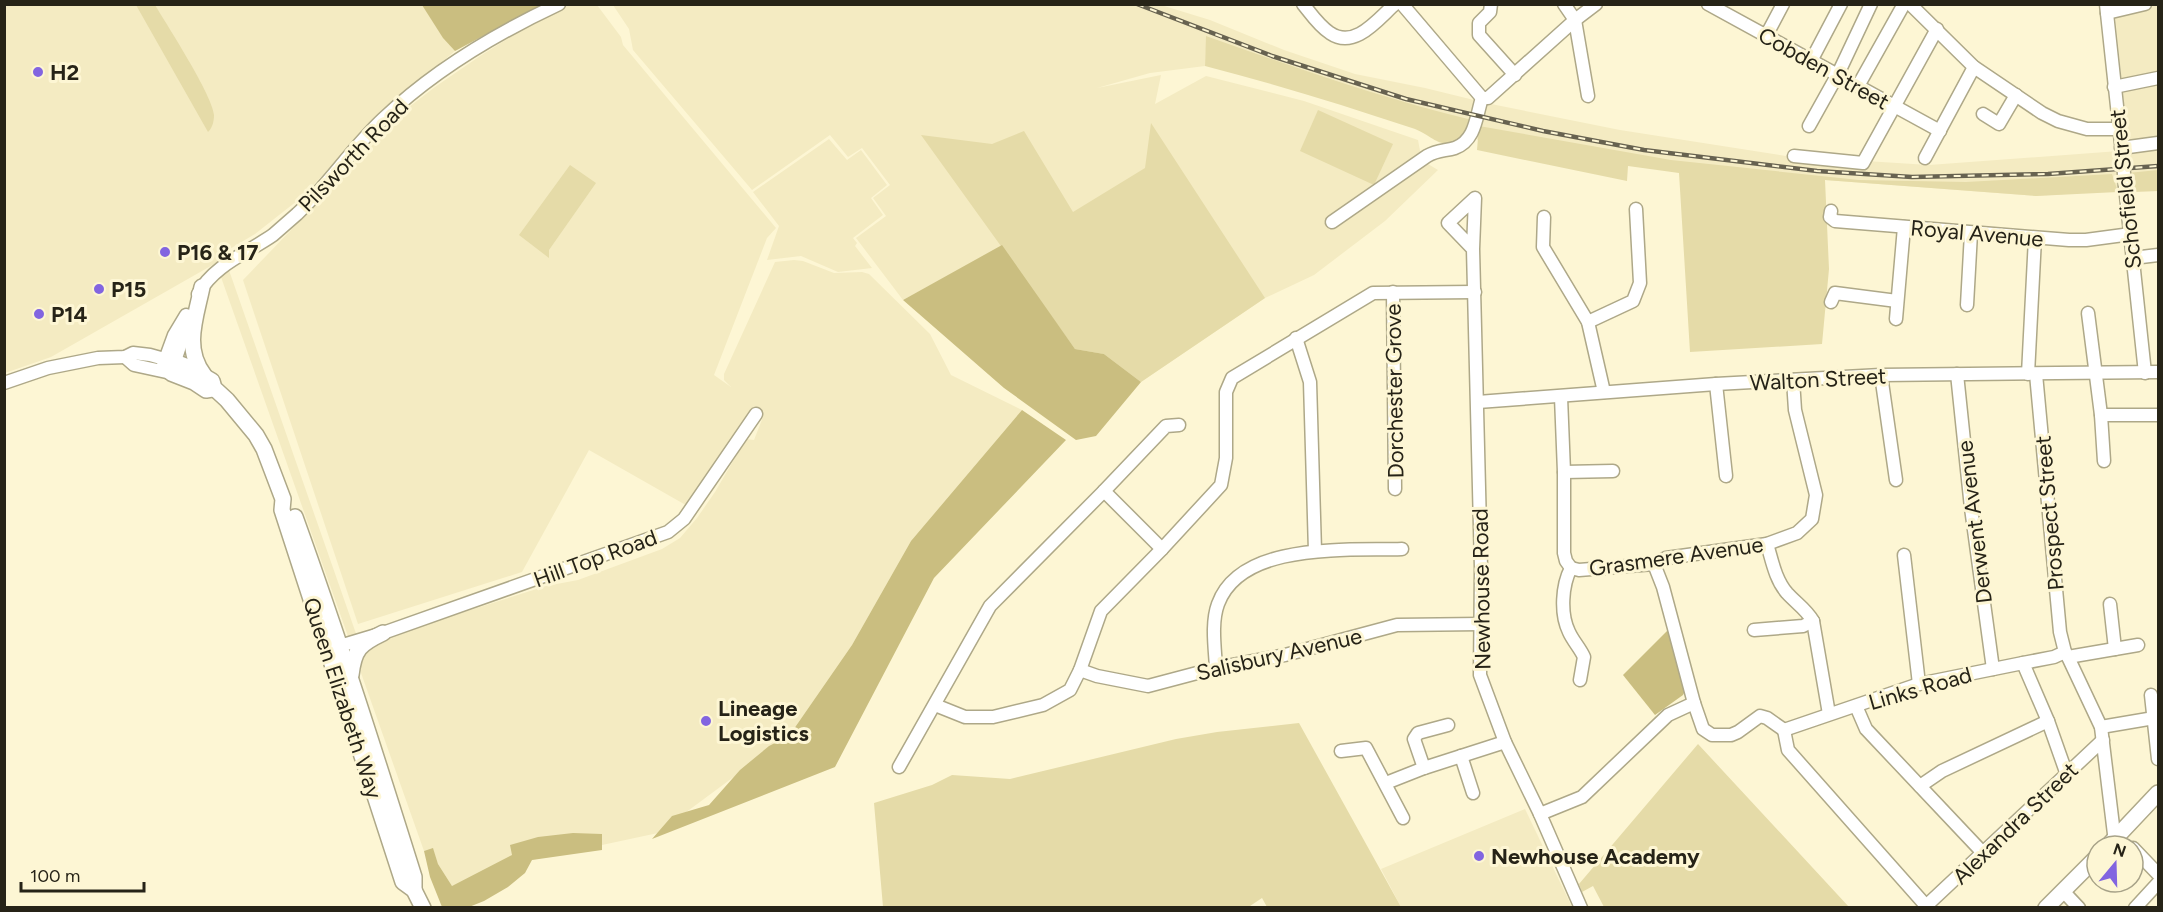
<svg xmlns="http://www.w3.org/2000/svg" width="2163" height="912" viewBox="0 0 2163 912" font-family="Figtree,sans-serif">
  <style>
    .built { fill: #f4ebc2 }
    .green { fill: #e5dba8 }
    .forest { fill: #cabe80 }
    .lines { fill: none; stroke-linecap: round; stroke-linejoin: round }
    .minor-casing { stroke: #aea888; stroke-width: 15 }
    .major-casing { stroke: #aea888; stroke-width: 18 }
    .minor { stroke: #fff; stroke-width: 12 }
    .major { stroke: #fff; stroke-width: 15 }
    .rail-casing { stroke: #676250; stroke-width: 4.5 }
    .rail { stroke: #fdf6d4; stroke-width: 2; stroke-dasharray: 7; stroke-linecap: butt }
    .minor-bridge-casing { stroke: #aea888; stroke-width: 15; stroke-linecap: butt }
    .minor-bridge { stroke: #fff; stroke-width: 12 }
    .poi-dot { fill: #8265e0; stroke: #fdf6d4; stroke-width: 2 }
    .labels { text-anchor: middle; stroke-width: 6; stroke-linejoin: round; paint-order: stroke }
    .street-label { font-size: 22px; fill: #262317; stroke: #fdf6d4 }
    .poi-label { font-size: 22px; font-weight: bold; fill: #262317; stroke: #fdf6d4; text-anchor: start }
  </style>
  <rect width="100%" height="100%" fill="#fdf6d4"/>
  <g class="built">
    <path d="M4,5H541L455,51L381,113L302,197L255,234L223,253L360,645L546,586L578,580L662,549L680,538L697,518L715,492L746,439L754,440L763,417L760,409L691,508L589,450L522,572L358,624L243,280L409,107L435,87L480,56L528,26L569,5H597L621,37L623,45L776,228L767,238L714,375L731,387L724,380V374L775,262L794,260L803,261L834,273L862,272L869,274L930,334L951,375L1022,410L911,541L852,645L789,736L658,833L532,860L452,886L438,864L433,849L424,851L216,263L51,357L5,373Z"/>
    <path d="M613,5H1161L1210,20L1284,50L1355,74L1425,88L1474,100L1476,104L1469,131L1206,48L1205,66L1150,73L1097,88L1161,75L1155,104L1206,76L1304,101L1418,140L1421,156L1428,164L1438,170L1385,221L1314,275L1265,298L1141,382L1104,354L1075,349L1002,246L903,300L856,238L886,216L873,198L890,185L862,148L848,157L830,135L752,190L633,50L629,29Z"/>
    <path d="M2158,5V139L2128,143L2115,15Z"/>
    <path d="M1491,104L1620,130L1786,156L1929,165L2119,151L2124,190L2036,196L1825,180L1824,182L1477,140L1475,132L1481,108Z"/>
    <path d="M829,139L847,160L861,150L887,185L871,198L883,215L853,238L857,243L855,246L872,268L838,272L801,256L767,260L779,226L753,192Z"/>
    <path d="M2158,148V191L2130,192L2128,153Z"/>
    <path d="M1525,809L1572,907H1401L1381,869Z"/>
  </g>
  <g class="green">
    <path d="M136,5H155C167,25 213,96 214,115C214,122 212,128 208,132Z"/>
    <path d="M1206,36C1294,67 1381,98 1472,120L1462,140C1436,150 1434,135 1412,128C1343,105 1275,84 1205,66Z"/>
    <path d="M1318,110L1393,144L1374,185L1300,151Z"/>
    <path d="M1151,123L1265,298L1141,382L1104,354L1075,349L921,135L992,144L1024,131L1073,212L1145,168Z"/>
    <path d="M1479,126L1671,160L1859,180L1966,182L2112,174L2118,192L2036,196L1825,180L1829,269L1822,344L1690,352L1679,173L1628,166L1627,181L1477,150Z"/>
    <path d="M570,165L596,183L549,250V258L519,235Z"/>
    <path d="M2158,170V191L2130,192L2128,173Z"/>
    <path d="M1299,723L1401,907H1267L1262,898L1247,908L883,907L874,803L932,785L952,775L1010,779L1176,739L1217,732Z"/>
    <path d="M1698,744L1849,907H1604L1593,886L1582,892L1579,884Z"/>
  </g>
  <g class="forest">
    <path d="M422,5H541L455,51L443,38Z"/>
    <path d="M1002,245L1075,349L1104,354L1141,382L1096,436L1076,440L1004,388L903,300Z"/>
    <path d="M1022,410L1066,440L934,578L835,767L652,839L672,816L709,805L740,770L769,746L789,736L852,645L911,541Z"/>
    <path d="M1669,629L1685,691L1683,695L1655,715L1623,675Z"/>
    <path d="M573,833L602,834V850L532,860L525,873L508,887L484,901L469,907H442L430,877L424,851L433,848L438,864L452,886L512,855L510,845L538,837Z"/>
  </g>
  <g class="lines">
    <defs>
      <g id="minor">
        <path d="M1303,4C1311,14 1319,26 1330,33C1355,50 1378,19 1395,4"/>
        <path d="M1402,4L1482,98"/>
        <path d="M1491,4L1490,12L1479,23V35L1515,75"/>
        <path d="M1564,4L1575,20L1588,96"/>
        <path d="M1708,4L1940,131"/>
        <path d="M1910,4L1974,67L2042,113L2058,121L2087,129H2118"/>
        <path d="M2106,4L2123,162"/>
        <path d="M2107,13L2145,4"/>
        <path d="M1766,36L1783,4"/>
        <path d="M1811,61L1841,4"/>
        <path d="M1858,86L1904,4"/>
        <path d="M2114,87L2158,78"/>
        <path d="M1482,98H1488L1575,20L1596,4"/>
        <path d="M1983,114L1999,124L2016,95"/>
        <path d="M1809,126L1838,74L1871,4"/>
        <path d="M2121,148L2158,143"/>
        <path d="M1794,156L1863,163L1937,29"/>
        <path d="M1925,158L1974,67"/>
        <path d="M2125,186L2145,373"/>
        <path d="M1831,211L1830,217L1835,221L2069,240H2086L2131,234"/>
        <path d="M1544,217L1543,247L1588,322L1604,392"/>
        <path d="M1332,222L1427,156C1437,150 1445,151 1455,148C1476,140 1476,116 1482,98"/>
        <path d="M1473,249L1448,223L1475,198L1473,249L1481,568L1480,675L1505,742L1540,814L1581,908"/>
        <path d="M2133,258L2158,255"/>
        <path d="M1393,292L1395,489"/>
        <path d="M198,294C214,265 247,253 273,235C281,228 289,221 297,214C328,185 352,148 383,119C434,70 495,34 559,4"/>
        <path d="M1831,302L1835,293L1897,301"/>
        <path d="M1967,305L1971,233"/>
        <path d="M2088,313L2101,415L2104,461"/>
        <path d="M1896,319L1904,227"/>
        <path d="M1588,322L1633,301L1640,283L1636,209"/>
        <path d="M1296,338L1310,382L1315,551"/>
        <path d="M125,357L134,365L171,373L190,316"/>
        <path d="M163,365L174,335L186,315"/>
        <path d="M1957,374L1971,508L1993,669"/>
        <path d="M2028,374L2035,238"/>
        <path d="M2036,374L2060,632L2065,652"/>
        <path d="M1881,375L1896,480"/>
        <path d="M4,383L48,368L98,358L125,357L133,353L150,355L175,362"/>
        <path d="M1716,384L1726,476"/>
        <path d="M1561,397L1564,472V553L1566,561L1571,568C1562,585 1560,614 1569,632C1573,641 1580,648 1584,657L1580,680"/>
        <path d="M1478,402L1716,384L1881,375L2158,372"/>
        <path d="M2101,415H2158"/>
        <path d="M1564,472L1613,471"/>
        <path d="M1767,544C1772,560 1775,579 1787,593C1796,603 1806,609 1813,621L1829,714"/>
        <path d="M1162,549L1104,491L1166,426L1179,425"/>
        <path d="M1904,555L1919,684"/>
        <path d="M1654,564L1663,587L1694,703L1703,729L1712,735H1731L1738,732L1760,716L1767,718L1784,730"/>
        <path d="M1571,568L1579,570L1654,564L1666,558L1767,544L1797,533L1812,519L1816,495L1795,410L1793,380"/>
        <path d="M2110,604L2115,649"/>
        <path d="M1754,630L1803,626L1813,621"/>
        <path d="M333,648L383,633L668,532L684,519L756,414"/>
        <path d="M2068,657L2101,727L2114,834L2117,837"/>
        <path d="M2023,663L2048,721L2066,772"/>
        <path d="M1216,668C1215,648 1211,623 1218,604C1241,541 1349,551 1402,549"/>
        <path d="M1080,670L1097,676L1148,686L1216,668L1285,655L1397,625L1481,624"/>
        <path d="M2151,695L2158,759"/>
        <path d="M935,705L965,717H993L1043,705L1070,690L1080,670L1101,611L1162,549L1221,485L1226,458V392L1232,378L1373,293L1475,292"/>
        <path d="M1856,706L1866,729L1984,854"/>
        <path d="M2101,727L2154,718"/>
        <path d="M1784,730L1919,684L2023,663L2054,657L2065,652L2068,657L2138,645"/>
        <path d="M1784,730L1788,750L1928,908"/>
        <path d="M1341,751L1366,748L1403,818"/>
        <path d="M1461,756L1473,793"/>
        <path d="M899,767L990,606L1104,491"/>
        <path d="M1424,768L1414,739L1418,733L1448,725"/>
        <path d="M1386,783L1424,768L1505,742"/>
        <path d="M1920,786L1942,771L2048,721"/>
        <path d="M1540,814L1582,797L1668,715L1694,703"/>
        <path d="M2133,848L2158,874"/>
        <path d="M2063,891L2079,908"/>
        <path d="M1926,906L2103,740"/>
        <path d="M2135,908L2158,883"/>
      </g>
      <g id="major">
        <path d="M202,287C196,317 183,348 204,375"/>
        <path d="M175,362L188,367L212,381L214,388L227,400L256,435L264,449L283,499L282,510L403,882L414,890L423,908"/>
        <path d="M171,373L194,382L206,390L212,389"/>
        <path d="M295,517C338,636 376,756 414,877V890"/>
        <path d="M351,675C354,649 360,644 383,633"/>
        <path d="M2108,846L2158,793"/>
        <path d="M2046,908L2097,857"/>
      </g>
    </defs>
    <use href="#minor" class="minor-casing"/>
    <use href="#major" class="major-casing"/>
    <use href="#minor" class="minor"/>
    <use href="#major" class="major"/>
    <defs>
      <path id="rail" d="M1137,4L1272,56L1406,99L1543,131L1644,150L1817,171L1912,177L2048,174L2158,166"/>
    </defs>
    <use href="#rail" class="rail-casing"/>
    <use href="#rail" class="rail"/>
    <defs>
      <path id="minor-bridge" d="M2123,162L2125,186"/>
    </defs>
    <use href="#minor-bridge" class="minor-bridge-casing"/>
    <use href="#minor-bridge" class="minor-bridge"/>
  </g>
  <g class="poi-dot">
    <circle cx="38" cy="72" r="6"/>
    <circle cx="165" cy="252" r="6"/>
    <circle cx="99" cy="289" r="6"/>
    <circle cx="39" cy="314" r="6"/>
    <circle cx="706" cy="721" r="6"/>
    <circle cx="1479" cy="856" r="6"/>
  </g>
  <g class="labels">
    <g class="street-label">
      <text transform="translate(1824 68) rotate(29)" y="8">Cobden Street</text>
      <text transform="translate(353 155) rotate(-46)" y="8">Pilsworth Road</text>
      <text transform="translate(2125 189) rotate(-96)" y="8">Schofield Street</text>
      <text transform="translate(1977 233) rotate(5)" y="8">Royal Avenue</text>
      <text transform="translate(1818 379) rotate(-3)" y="8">Walton Street</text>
      <text transform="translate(1394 391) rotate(-91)" y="8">Dorchester Grove</text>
      <text transform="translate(2049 513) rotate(-95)" y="8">Prospect Street</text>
      <text transform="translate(1974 522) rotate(-97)" y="8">Derwent Avenue</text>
      <text transform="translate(1676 556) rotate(-8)" y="8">Grasmere Avenue</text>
      <text transform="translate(595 558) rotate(-20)" y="8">Hill Top Road</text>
      <text transform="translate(1481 589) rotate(-91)" y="8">Newhouse Road</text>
      <text transform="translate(1279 654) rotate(-13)" y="8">Salisbury Avenue</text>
      <text transform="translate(1920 688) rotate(-16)" y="8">Links Road</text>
      <text transform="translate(343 698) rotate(72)" y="8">Queen Elizabeth Way</text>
      <text transform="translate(2015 823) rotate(-44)" y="8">Alexandra Street</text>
    </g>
    <g class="poi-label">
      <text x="50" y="80">H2</text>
      <text x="177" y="260">P16 &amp; 17</text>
      <text x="111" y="297">P15</text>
      <text x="51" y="322">P14</text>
      <text x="718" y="716">Lineage<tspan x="718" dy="25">Logistics</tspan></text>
      <text x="1491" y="864">Newhouse Academy</text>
    </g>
  </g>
  <rect width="2163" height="912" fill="none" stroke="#262317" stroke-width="12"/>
  <g transform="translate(2115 864) rotate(19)"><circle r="28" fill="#fdf6d4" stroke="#a7a288" stroke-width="1.5"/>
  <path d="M0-4.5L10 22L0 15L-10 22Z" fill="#8265e0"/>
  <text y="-9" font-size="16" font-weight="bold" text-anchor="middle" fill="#262317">N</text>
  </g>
  <path d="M21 882v9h123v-9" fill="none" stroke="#262317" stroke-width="3"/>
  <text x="30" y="882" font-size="18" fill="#262317" stroke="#fdf6d4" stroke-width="4.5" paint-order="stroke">100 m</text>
</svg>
